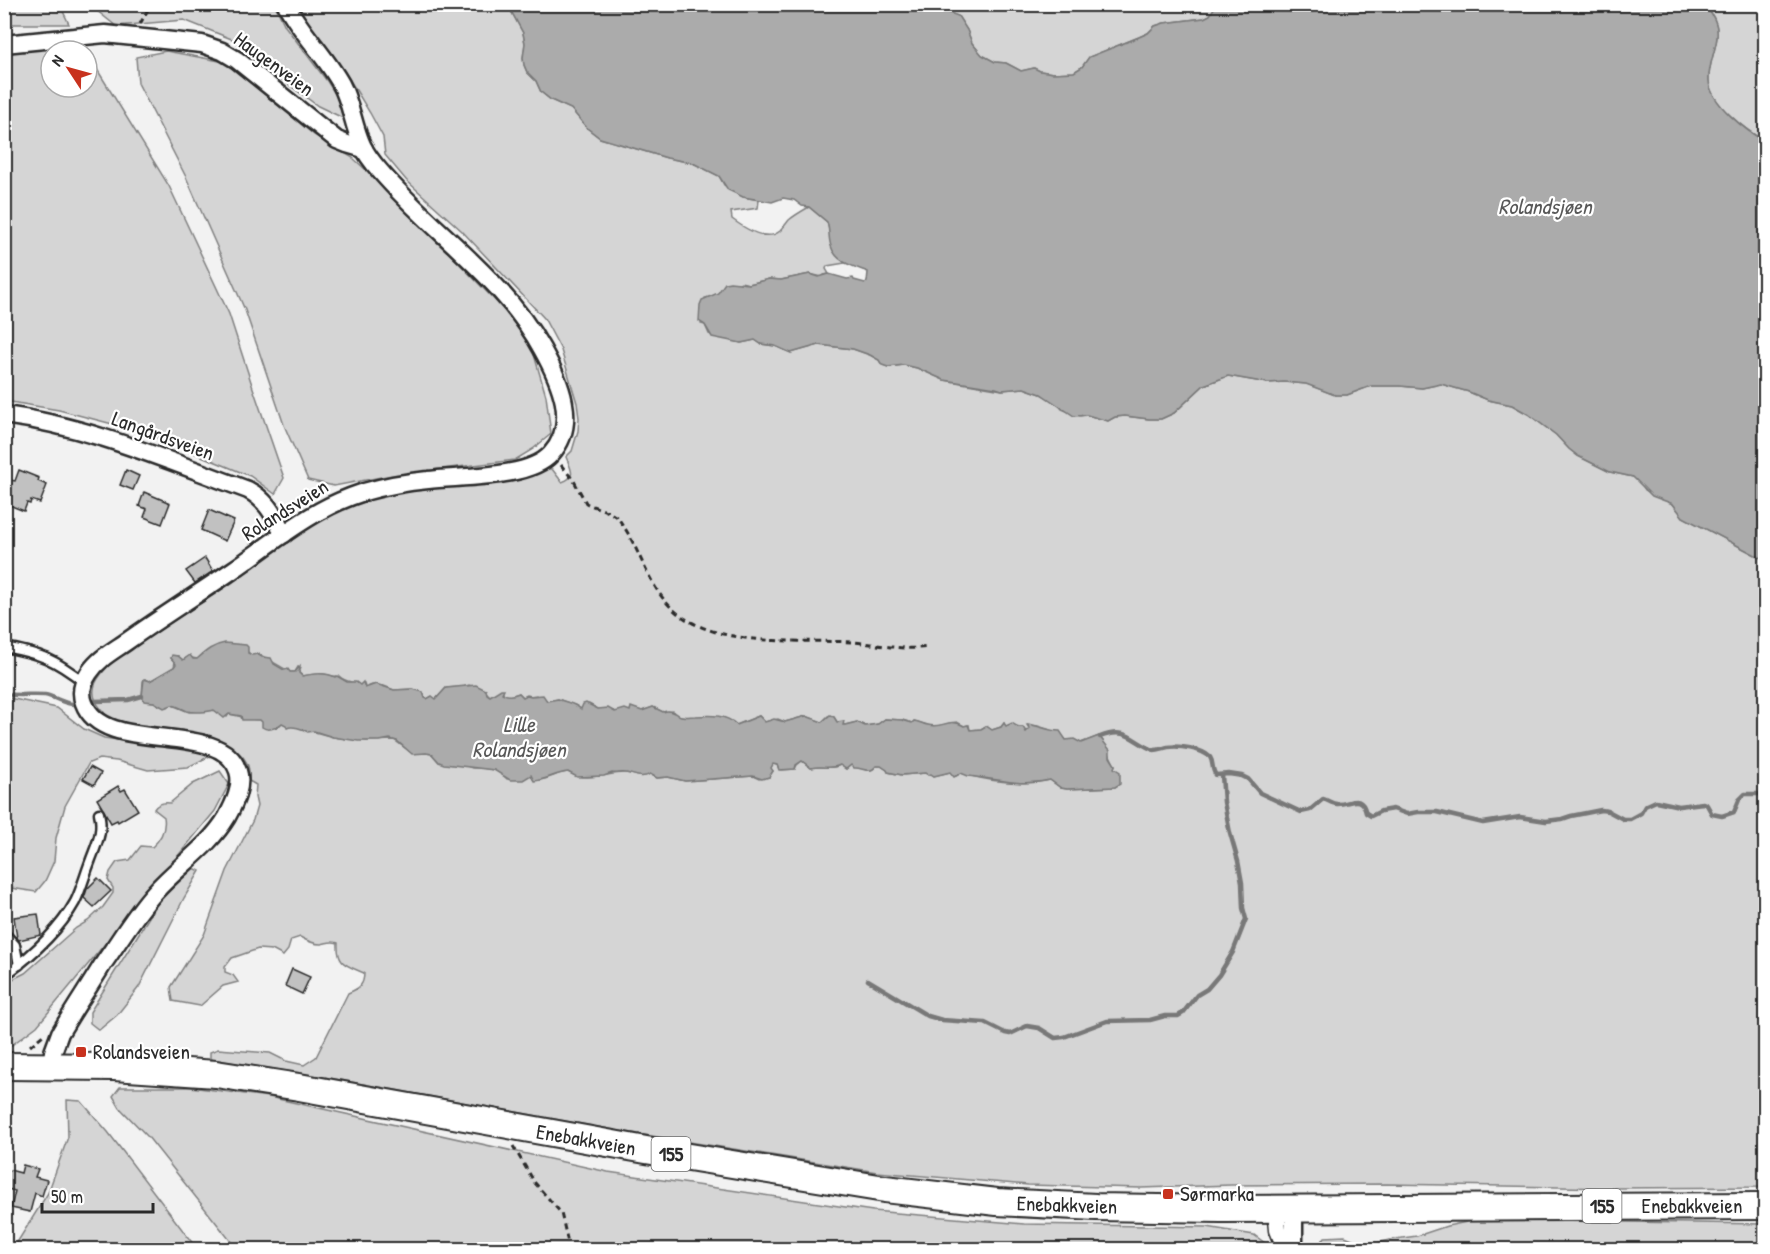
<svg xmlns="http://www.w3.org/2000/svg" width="1770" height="1254" viewBox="0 0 1770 1254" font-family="'Patrick Hand',sans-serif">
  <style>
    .green { fill: #d5d5d5; stroke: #808080; stroke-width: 1.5; fill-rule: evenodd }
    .water { fill: #ababab; stroke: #787878; stroke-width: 1.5 }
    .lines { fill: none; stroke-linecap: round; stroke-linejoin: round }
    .stream { stroke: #787878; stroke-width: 4.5 }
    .building { fill: #c1c1c1; stroke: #2b2b2b; stroke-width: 1.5 }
    .lane-casing { stroke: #2b2b2b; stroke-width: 13 }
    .street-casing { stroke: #2b2b2b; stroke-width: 21 }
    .primary-casing { stroke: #2b2b2b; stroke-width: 30 }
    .path { stroke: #2b2b2b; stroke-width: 3; stroke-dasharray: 6 4.5; stroke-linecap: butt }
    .lane { stroke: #fff; stroke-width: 8 }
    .street { stroke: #fff; stroke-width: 16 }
    .primary { stroke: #fff; stroke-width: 26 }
    .poi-dot { fill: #c8321e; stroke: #fff; stroke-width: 2 }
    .labels { text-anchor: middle; stroke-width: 4.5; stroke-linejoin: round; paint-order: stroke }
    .shield { fill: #fff; stroke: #6b6b6b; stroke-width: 1.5 }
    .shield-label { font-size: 20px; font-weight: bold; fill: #2b2b2b }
    .street-label { font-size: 21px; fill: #2b2b2b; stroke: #fff }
    .poi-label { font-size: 21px; fill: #2b2b2b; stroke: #fff; text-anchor: start }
    .water-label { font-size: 22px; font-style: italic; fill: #585858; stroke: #fff }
  </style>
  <rect width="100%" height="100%" fill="#f2f2f2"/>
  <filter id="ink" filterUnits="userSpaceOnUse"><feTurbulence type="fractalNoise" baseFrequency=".0167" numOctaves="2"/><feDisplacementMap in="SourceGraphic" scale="12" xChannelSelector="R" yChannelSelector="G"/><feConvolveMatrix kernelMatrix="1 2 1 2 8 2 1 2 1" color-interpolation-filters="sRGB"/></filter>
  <g filter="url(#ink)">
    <g class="green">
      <path d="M4,5H60L69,24H5Z"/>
      <path d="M93,5H275L285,26L327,81L337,97L343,118L318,106L274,74L234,40L184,20L116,26L96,10Z"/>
      <path d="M296,5H510V9L523,33L525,43L523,58L524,65L527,72L536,81L541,92L551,100L571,109L587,128L600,138L667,158L693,163L719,176L724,185L743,197L759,200L758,208L731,212L732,219C744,228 766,243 780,231C783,228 786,224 789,220C795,215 802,211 809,207L827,222C832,239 831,249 845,263L827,266L826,269L829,274L824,275L822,277L810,274L781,280L769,279L749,284L741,282L713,296L705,298L701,324L705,325L709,334L741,343L755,340L761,344L775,346L791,353L819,345L853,349L870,355L879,360L882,365L888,367L904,365L917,368L944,380L1002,390L1024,388L1041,394L1057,403L1062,409L1080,416L1087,415L1108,421L1115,417L1125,416L1149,419H1161L1174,413L1204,385L1228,376L1268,383L1284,382L1307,384L1335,395H1347L1371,386H1400L1422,388L1441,384L1469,392L1488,400L1512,405L1528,414L1556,435L1569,449L1578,456L1610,472L1633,477L1641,483L1645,490L1673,504L1683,517L1765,560V1187L1614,1188L1387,1184L1231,1185L1141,1188L1028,1185L877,1172L620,1131L324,1077L210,1059V1052L218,1049L270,1053L286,1061L304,1065L316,1057L348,993C358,989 364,986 364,973C346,965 337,965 338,943C331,940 328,943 321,944C313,944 307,941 300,937L291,940L288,950L283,956L272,950L258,949L232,958L225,967V972L233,975L238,982L223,986L200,1006L173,1001L171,987L204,935L227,871L253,820L257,806L255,797L256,785L249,781C249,772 250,767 245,760C240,751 227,747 218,743C202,737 187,732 170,729C151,726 128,727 111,719C107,716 104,713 101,709C84,689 100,674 115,659L232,583L320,518L357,502L380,496L419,488L549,469H552L562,482C577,477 571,469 566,457L572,451L578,431L579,418L577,403L561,350L544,318L462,231L406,180L385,155L383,137L370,113L345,72L329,50L310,28ZM247,651L252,656L259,654L290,672H295L298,667L301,668L299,673L303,676C309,675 316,673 324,674C330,675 332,677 339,676C347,684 353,680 360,685L364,683L365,688L372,685L384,686L394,690L413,689L423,692L425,698L427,699L431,697L436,699L446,688L463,687L469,685L486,692L490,696L503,692L504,695L510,696L519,693L523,697L536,695L548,701L558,699C568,704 572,702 581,709L589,704L598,709H602L618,712L630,711L631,708L642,711L653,707L663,712L673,711L680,716L736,725L759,716L765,722L778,719L785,722L806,716L822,722L828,716L834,717L837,722L845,725L857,722L865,726L878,724L885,719L902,720L912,723L914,721C920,722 924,725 930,726C939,727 948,723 957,722L964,726L969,725L970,730L981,729L986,726L992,730L1001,727L1004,723L1005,726C1013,724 1021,726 1026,732L1029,728L1027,725C1037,724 1061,732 1066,740H1075L1081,743L1099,736C1107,743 1109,756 1115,765L1114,768L1119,777L1115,787L1067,789L1061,788L1050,780C1024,786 986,781 961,773L956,776L950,772L934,776L931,774L928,775L925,773L902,775L888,772L887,770L881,766H876C870,774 860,767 851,765L846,769L840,765C830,770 821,765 811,768L802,761L797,765L795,769L781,770L777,765L773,764L770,769L773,771L769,777L759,779L753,776L685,781L668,777L657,778L650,774C636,780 634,772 623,773C606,774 584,782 568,772C555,773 546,782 533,779L531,775L507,779L500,772L494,770L482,768H472L464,765L439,762L432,754L420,752L412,753L394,740L366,741L333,737L282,723L278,727L271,728L260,720C249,720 240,716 229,714L227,717L214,710L189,712L172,705L159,706L154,702L146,701L142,696L143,681L145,679L150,681L174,667L175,662L171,658L178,656L183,660L188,657L197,659Z"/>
      <path d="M928,5H1216L1210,15L1204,18L1164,23L1155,26L1148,33L1139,37L1089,57L1082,67L1074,72L1053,73L1040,71L1034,68L1021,71L1006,63L995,62L982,55L972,43L967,30L958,16Z"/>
      <path d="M1705,5H1765V141C1747,131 1710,104 1709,81C1707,62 1723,39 1715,21C1713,15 1708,10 1705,5Z"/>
      <path d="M54,48H84L86,51H51V87H87V53L169,186L229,314L252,385L284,478L275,494L250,476L143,432L59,410L5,401L4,50Z"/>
      <path d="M166,51L225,62L314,135L353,158L391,193L512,318L533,351L546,396L551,434L533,449L515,460L392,475L334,486L308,480L284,425L245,310L186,177L138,83L136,57Z"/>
      <path d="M4,697L57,708L84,729L104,738L147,744L200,749L208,757L188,767L148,770L117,761L99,759L89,763L65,806L56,838L54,861L45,881L36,892L5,887Z"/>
      <path d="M220,771L229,784L215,811L37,1026L5,1050V983L25,973L76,928L88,921L103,907L113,893V888L108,880L110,872L117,862L130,860L141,846L152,847C161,839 166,829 164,817L154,809C158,803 163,802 170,803L193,784Z"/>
      <path d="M192,867L200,871L184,898L139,987L117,1015L99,1030L90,1023V1012L167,888Z"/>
      <path d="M120,1087H190L269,1097L608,1172L873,1211L1024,1224L1207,1227L1254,1235L1273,1249H237L148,1137L120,1108L113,1096Z"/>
      <path d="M67,1100L81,1101L108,1132L197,1249H13L48,1193L68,1137Z"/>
      <path d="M1477,1220L1765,1224V1249H1316L1325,1237L1345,1236L1367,1245L1395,1239L1417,1236L1447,1226Z"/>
    </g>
    <g class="water">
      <path d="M510,5H928L958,16L967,30L972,43L982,55L995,62L1006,63L1021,71L1034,68L1040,71L1053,73L1074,72L1082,67L1089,57L1139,37L1148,33L1155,26L1164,23L1204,18L1210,15L1216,5H1705C1708,10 1713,15 1715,21C1723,39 1707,62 1709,81C1710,103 1747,132 1765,141V560L1683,517L1673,504L1652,496L1633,477L1610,472L1578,456L1569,449L1556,435L1528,414L1512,405L1488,400L1469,392L1441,384L1422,388L1400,386H1371L1347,395H1335L1306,384L1284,382L1268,383L1228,376L1204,385L1174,413L1161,419H1149L1125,416L1115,417L1108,421L1087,415L1074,416L1041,394L1024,388L1002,390L996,388L944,380L917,368L904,365L888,367L882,365L879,360L870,355L853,349L819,345L791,353L775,346L761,344L755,340L741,343L712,337L705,325L699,321L700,305L702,300L718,293L725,283L730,282L749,284L769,279L781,280L810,274L819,277L829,274L847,279L853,278L854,280L865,283L867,282L868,272C855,267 836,263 831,246C828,238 830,230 827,222L809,207L802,206L794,200L783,198L772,202L743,197L728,190L719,176L693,163L667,158L600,138L587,128L571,109L551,100L541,92L536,81L527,72L524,65L523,58L525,43L523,33L510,9Z"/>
      <path d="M225,643L246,645L248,647V653L252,655L257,654L262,657L271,658L274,664L284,670L288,669L290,672H295L300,666L299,673L302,676C313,674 324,672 335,677L337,676L347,682H356L360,685L363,682L365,688L376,684L394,690L413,689L423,692L425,698L427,699L432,696L436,699L446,688L476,685L486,690L487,694L490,696L501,689H504L502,693C507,697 514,695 519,693L523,697L527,695L531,696L543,695L547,701L558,699C567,703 572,702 581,709L583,704L586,703L598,709L608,708L615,712L625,709L630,711L631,707L642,711L653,707L663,712C672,709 673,714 681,716C685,717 691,716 695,716C711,715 725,714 737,725L759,716L765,722L774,719L785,722L806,716L822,722L830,715L834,717L837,722L844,721L843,725H845L857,722L865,726L878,724L885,719L902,720L912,723L914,721C920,722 923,724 928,725C944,729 947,717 964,726L968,725L970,730L981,729L986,726L992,730L1001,727L1004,723L1006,726L1012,723L1018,727H1023L1026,732L1029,729L1028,724C1039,726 1048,731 1060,731L1066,740L1074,739L1081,743L1099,736L1110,750V757L1115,765L1114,768L1120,772V784L1115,787L1067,789L1061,788L1050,780C1021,787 997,779 968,776L961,773L954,777L950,772L934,776L931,774L928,775L925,773L902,775L888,772L887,770L881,766H876C870,775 862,767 854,768L851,765L846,769L840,765C830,770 822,765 811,768L802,761L796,765L795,769L779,770L777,765L773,764L771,768L773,771L769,777L762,779L753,776L685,781L668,777L657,778L650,774C643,779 635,775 626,773C621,772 617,774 612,773L604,776L577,777L568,772C555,773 547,780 534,781L531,775L523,780H510L494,770L444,764L439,762L432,754L426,753L412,754L397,741L390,739L380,741H358L333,737L314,731L308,732C303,729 292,725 287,728L286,725L282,723C276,728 269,732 262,727V722L260,720H242L241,716L229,714L224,718L214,710C208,712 194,713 187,711C182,709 178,706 172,705L164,708L154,702L144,701L142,696L144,679L150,681L174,667L176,664L171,658L172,655L178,656L183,660L190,655L193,659H197C206,651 213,645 225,643Z"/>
    </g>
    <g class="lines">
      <g class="stream">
        <path d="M4,694C19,696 32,694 45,695C55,697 62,703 73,704"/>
        <path d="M95,701L128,700L142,696"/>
        <path d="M1100,737C1128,726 1132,742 1154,750C1159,750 1163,748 1168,747C1179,745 1202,749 1210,757C1214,763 1211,769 1216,775L1229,774L1242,776L1248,779L1260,793L1301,812L1310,810L1323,799C1328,800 1332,804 1337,804C1349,805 1361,792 1366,813L1371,816L1381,811L1393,809L1407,814L1418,812H1437L1483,823L1520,817L1546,821L1562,819L1571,816L1601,810L1608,811L1623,819H1630L1641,813L1645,806L1656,801L1679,806L1703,803L1707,805L1712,814L1722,816L1734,812L1739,800L1745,794H1766"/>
        <path d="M868,980L928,1016L942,1020L985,1023L1005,1033L1010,1034L1027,1026L1039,1028L1055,1038L1064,1037L1107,1021L1150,1020L1165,1016H1178L1183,1013L1197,995L1207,989L1219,975L1233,952L1246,919L1243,908L1242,883L1238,861L1230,833L1224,802L1222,775"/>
      </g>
    </g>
    <g class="building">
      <path d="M19,470L39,478L38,481L47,485L40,503L31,500L30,504L27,503L24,511L4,503V479L15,481Z"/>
      <path d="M126,470L139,476L133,490L120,485Z"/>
      <path d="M144,492L170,503L162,524L144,517L147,509L139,506Z"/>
      <path d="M209,510L234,521L225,541L201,530Z"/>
      <path d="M205,558L213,571L195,583L186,571Z"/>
      <path d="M90,767L101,773L94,785L83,779Z"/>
      <path d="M118,786L121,791L125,789L138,810L118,822L117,820L111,823L97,799Z"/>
      <path d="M98,878L111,891L94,907L84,898L87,889Z"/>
      <path d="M38,914L41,935L19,940L17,938L14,917Z"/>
      <path d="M292,969L310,977L302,994L285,986Z"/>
      <path d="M23,1165L38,1169L35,1177L47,1180L42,1196L35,1193L30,1212L11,1208L15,1191L4,1188V1170L9,1171L10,1170L21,1173Z"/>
    </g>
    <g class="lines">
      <defs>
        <g id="lane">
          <path d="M4,647C42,654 54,659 84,682"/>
          <path d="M4,933L15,945L19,965"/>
          <path d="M4,976C31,956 59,931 75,902C81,890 85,875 90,862C96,845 104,832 99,813"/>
        </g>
        <g id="street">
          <path d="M4,44L105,34L202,44L222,51L237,60L337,140L347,144L364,149"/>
          <path d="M4,415C89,426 168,461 248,490C267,500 274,516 284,534"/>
          <path d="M51,1066L53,1052L60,1033C74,1009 89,987 103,964C120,940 135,914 155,892C178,866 209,847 227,817C234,804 243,786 238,771C221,718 104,757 84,703C80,693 83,682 89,673C98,659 113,651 126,642C161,617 198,594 233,570C262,550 289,528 320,511C334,503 349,497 364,492C385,486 406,482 428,480C460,476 529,479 551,454C579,423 560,381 542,349C502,276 433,233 380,171C373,163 366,154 362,145C353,125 351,103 341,84C325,55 301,33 286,4"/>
          <path d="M1276,1209L1278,1230L1286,1250"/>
          <path d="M1294,1209V1250"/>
        </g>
        <path id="primary" d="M4,1066L114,1067L216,1074L299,1087L646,1150L885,1189L997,1202L1096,1207L1221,1209L1766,1206"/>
      </defs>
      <use href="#lane" class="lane-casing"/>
      <use href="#street" class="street-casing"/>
      <use href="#primary" class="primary-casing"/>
      <g class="path">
        <path d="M140,24L151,4"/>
        <path d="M561,465L574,481L586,503C595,508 606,509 615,516C620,519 622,525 626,530C640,553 648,581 666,602C707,650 794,639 852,642C878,644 902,651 929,647"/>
        <path d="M30,1046L43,1035"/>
        <path d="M513,1146L535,1183L561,1213L568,1243L567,1250"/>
      </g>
      <use href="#lane" class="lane"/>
      <use href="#street" class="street"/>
      <use href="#primary" class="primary"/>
    </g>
  </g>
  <g class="poi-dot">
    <rect x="75" y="1046" width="12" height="12" rx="3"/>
    <rect x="1162" y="1188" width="12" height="12" rx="3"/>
  </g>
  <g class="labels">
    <g class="shield">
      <rect x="651.5" y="1137" width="39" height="34" rx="4.5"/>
      <rect x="1582.5" y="1189" width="39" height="34" rx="4.5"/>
    </g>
    <g class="shield-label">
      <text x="671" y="1161">155</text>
      <text x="1602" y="1213">155</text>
    </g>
    <g class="street-label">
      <text transform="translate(274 64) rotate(36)" y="7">Haugenveien</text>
      <text transform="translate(163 436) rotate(20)" y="7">Langårdsveien</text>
      <text transform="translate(285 510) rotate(-32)" y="7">Rolandsveien</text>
      <text transform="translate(586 1140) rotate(10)" y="7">Enebakkveien</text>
      <text transform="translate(1067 1205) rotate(2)" y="7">Enebakkveien</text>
      <text x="1692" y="1213">Enebakkveien</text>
    </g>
    <g class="poi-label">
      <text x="93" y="1059">Rolandsveien</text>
      <text x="1180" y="1201">Sørmarka</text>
    </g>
    <g class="water-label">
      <text x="1545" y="214">Rolandsjøen</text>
      <text x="519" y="732">Lille<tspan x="519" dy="25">Rolandsjøen</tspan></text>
    </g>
  </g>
  <rect width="1770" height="1254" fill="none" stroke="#fff" stroke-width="24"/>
  <rect x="12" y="12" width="1746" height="1230" fill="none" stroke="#2b2b2b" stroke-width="2" filter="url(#ink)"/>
  <g transform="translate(69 69) rotate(306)"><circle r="28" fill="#ffffff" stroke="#aaaaaa" stroke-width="1.5"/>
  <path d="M0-4.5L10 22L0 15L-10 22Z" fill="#c8321e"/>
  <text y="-9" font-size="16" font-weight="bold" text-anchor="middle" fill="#2b2b2b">N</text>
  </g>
  <path d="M42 1203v9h111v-9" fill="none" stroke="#2b2b2b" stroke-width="3"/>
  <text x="51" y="1203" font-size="18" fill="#2b2b2b" stroke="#ffffff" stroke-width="4.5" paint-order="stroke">50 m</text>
</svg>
